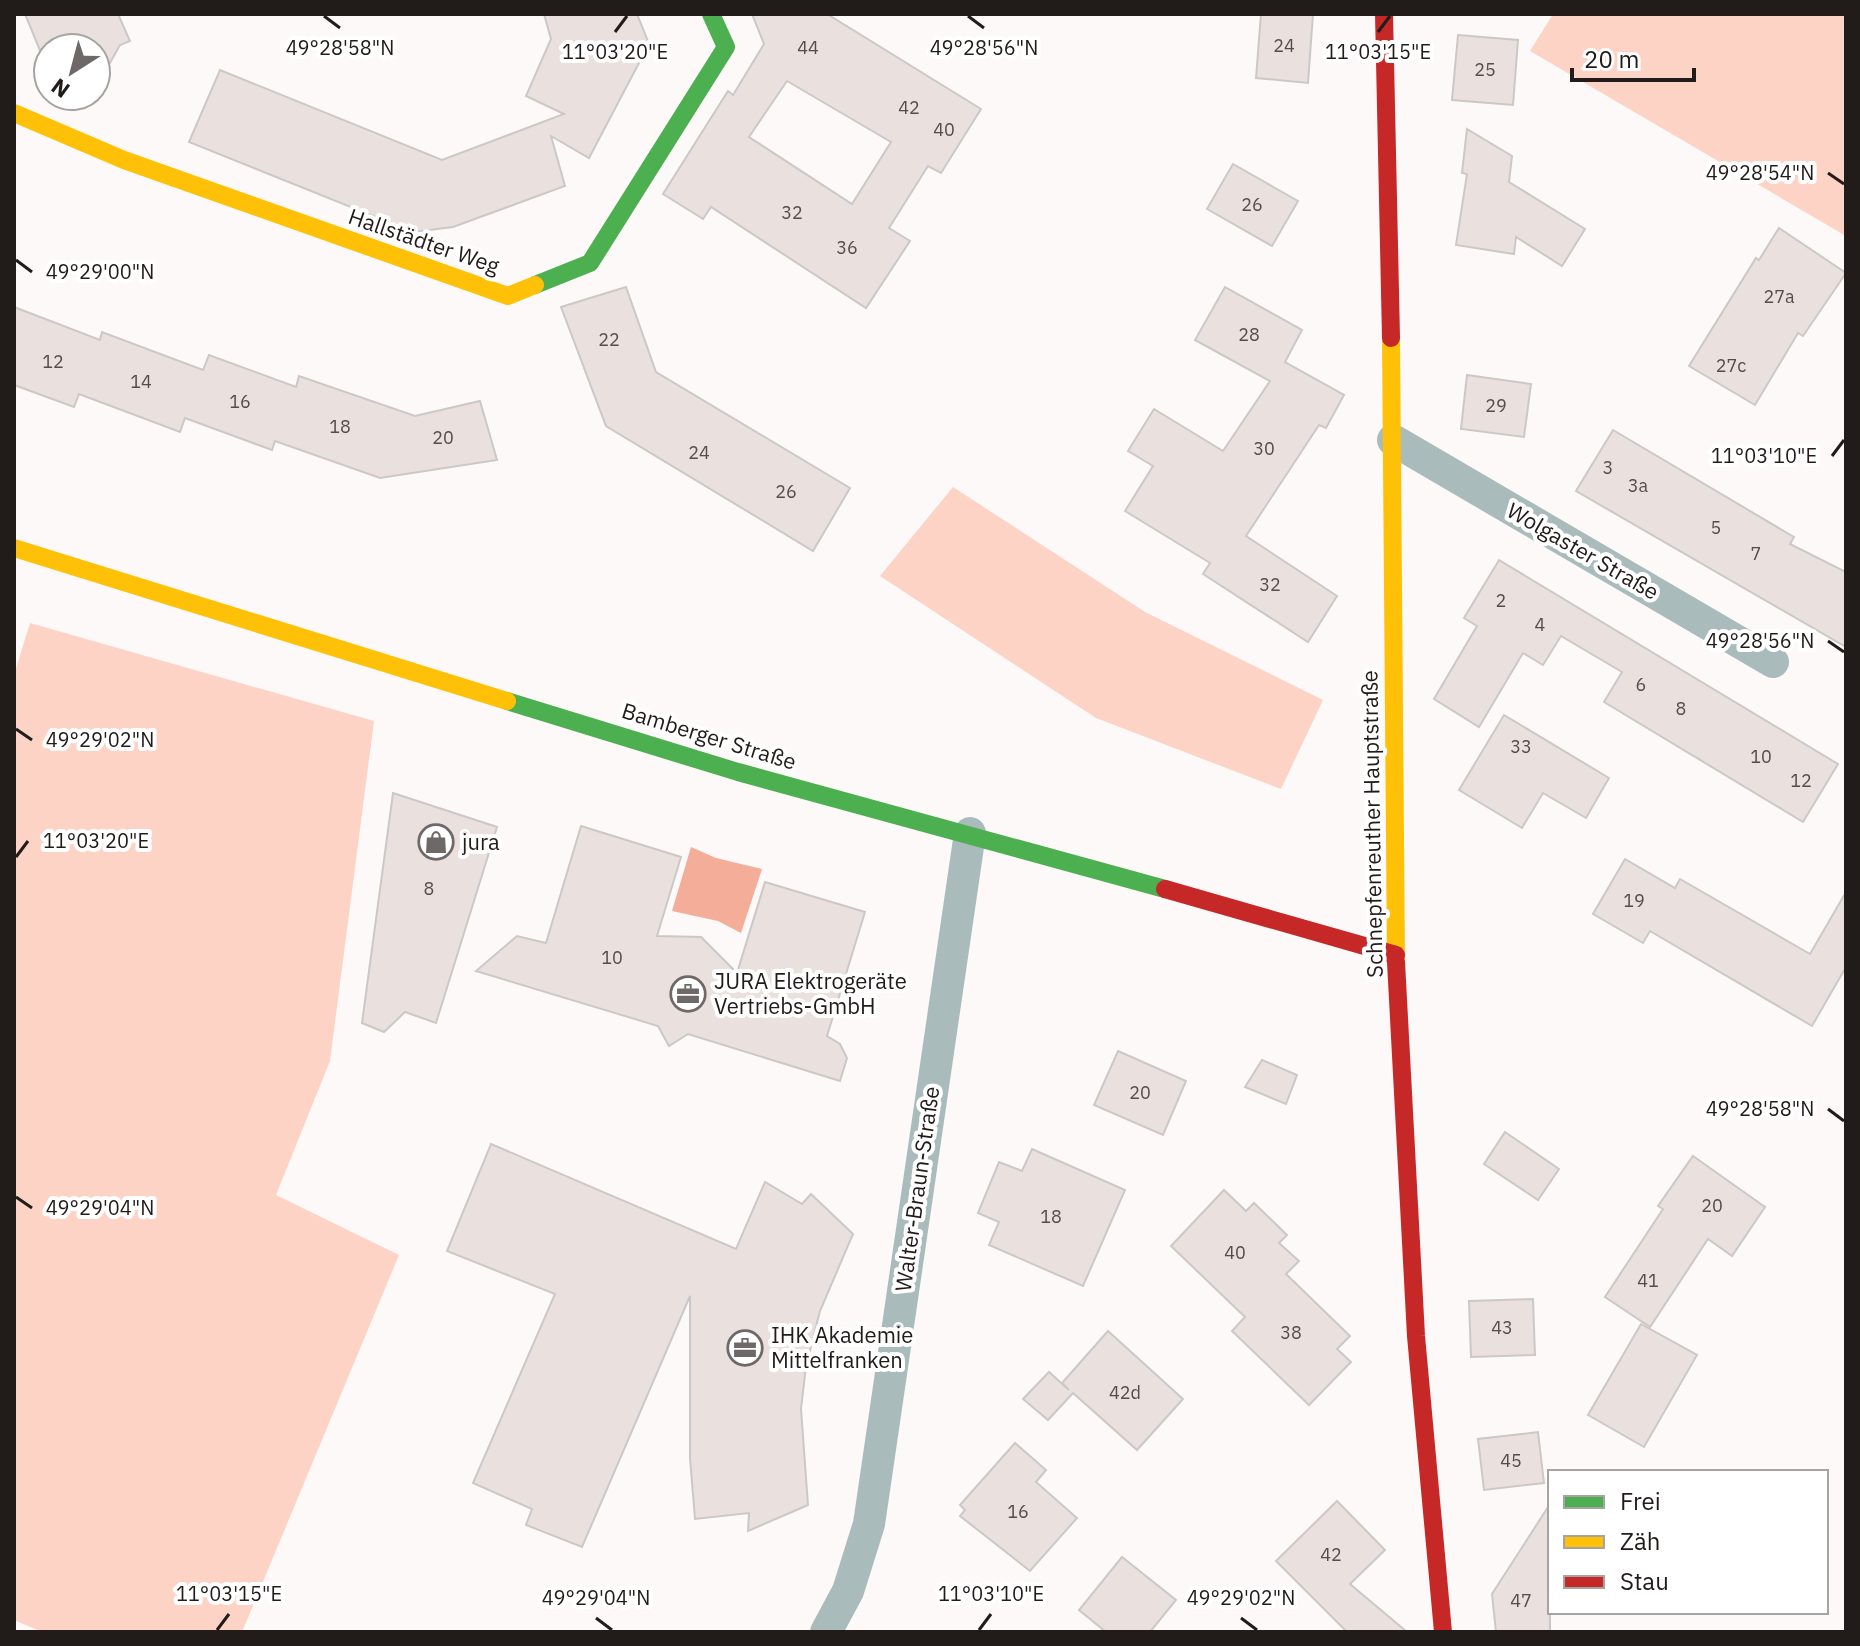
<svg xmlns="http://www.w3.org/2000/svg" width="1860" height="1646" viewBox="0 0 1860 1646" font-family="'IBM Plex Sans',sans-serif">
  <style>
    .green { fill: #fdd3c6 }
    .water { fill: #f4ad99 }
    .building { fill: #eae0dd; stroke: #ccc8c7; stroke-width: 2; fill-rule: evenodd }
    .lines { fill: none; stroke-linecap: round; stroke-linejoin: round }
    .street { stroke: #aabbbc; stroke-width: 32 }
    .fast { stroke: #4caf50; stroke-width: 18 }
    .slow { stroke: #ffc107; stroke-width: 18 }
    .jam { stroke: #c62828; stroke-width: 18 }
    .ticks { fill: none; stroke: #211b1a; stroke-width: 3 }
    .labels { text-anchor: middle; stroke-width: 8; stroke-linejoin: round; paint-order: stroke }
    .number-label { font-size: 18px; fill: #544d4c }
    .street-label { font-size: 22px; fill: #211b1a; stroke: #fff }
    .poi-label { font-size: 22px; fill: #211b1a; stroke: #fff; text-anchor: start }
    .ticks-label { font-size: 20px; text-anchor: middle; fill: #211b1a; stroke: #fff; stroke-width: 8; stroke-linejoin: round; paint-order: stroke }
  </style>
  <rect width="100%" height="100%" fill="#fcf9f8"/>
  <g class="green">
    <path d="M1553,14H1846V236L1530,51Z"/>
    <path d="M953,487L1145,612L1323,700L1281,789L1096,718L880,576Z"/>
    <path d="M30,623L374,721L330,1061L276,1195L399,1255L242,1632H42L14,1620V675Z"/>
  </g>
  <path class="water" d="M691,847L716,858L762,869L741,933L718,921L672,911Z"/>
  <g class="building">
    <path d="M25,14H118L130,41L120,45L102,77L96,76V48H48V70Z"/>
    <path d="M544,14H637L649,44L589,158L551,136L565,186L505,208L453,227L413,232L189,142L220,70L442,160L564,114L526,96L551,39Z"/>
    <path d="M752,14H827L981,109L941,173L928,166L889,228L910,241L866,308L711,207L703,219L663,194L728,91L733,95L764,44ZM787,81L891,142L852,204L749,137Z"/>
    <path d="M1261,14H1313L1308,83L1256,78Z"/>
    <path d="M1458,35L1518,40L1513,105L1452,100Z"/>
    <path d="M1467,129L1512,156L1509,182L1585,229L1562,266L1516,237L1514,254L1456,245L1467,174L1462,173Z"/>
    <path d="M1233,164L1298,201L1272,246L1207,209Z"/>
    <path d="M1779,228L1846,273L1803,336L1798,333L1755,405L1689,366L1756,258L1759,260Z"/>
    <path d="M626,287L656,372L850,488L813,551L606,426L561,307Z"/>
    <path d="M1225,287L1302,330L1285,362L1344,395L1326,428L1319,425L1246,536L1337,596L1308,642L1203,574L1210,563L1125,511L1153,466L1128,451L1154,409L1223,451L1270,381L1195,340Z"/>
    <path d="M14,307L100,340L102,332L203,370L209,355L296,387L299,376L415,416L480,401L497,460L380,478L275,441L272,450L185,418L180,432L79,394L74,407L14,385Z"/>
    <path d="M1467,375L1531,384L1524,437L1461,429Z"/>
    <path d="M1613,430L1794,537L1790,544L1846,572V647L1576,491Z"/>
    <path d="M1499,560L1838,764L1803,822L1604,702L1622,672L1561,636L1543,665L1523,653L1479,727L1434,699L1477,626L1464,618Z"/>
    <path d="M1504,715L1609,778L1586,818L1543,793L1522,828L1459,790Z"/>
    <path d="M393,793L497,827L436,1023L405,1012L384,1032L362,1023Z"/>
    <path d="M581,826L681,857L657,936L701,937L737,973L765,882L865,912L827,1036L840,1044L847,1058L840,1081L688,1034L669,1046L658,1026L476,971L517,936L546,943Z"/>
    <path d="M1625,859L1675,888L1680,879L1810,954L1846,892V967L1812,1026L1650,931L1643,943L1593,914Z"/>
    <path d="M1118,1051L1186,1081L1163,1135L1094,1105Z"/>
    <path d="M1262,1060L1297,1075L1286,1104L1245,1087Z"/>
    <path d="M1505,1132L1559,1169L1538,1200L1484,1164Z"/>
    <path d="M491,1144L736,1249L765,1182L802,1204L811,1194L853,1234L820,1311L806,1366L801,1409L808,1505L748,1531L749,1513L695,1519L690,1458V1296L582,1547L526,1525L532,1509L473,1483L555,1294L447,1251Z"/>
    <path d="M1032,1149L1125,1190L1083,1286L989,1245L999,1222L978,1213L999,1162L1022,1171Z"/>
    <path d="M1693,1156L1765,1207L1732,1256L1708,1239L1650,1327L1605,1297L1663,1209L1658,1206Z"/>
    <path d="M1224,1190L1246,1211L1254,1203L1287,1235L1279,1243L1299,1261L1286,1274L1350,1336L1337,1349L1351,1362L1309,1405L1232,1331L1245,1317L1171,1246Z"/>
    <path d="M1533,1299L1535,1355L1471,1357L1469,1301Z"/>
    <path d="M1641,1324L1697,1355L1644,1447L1588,1415Z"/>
    <path d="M1108,1331L1183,1399L1137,1450L1073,1393L1048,1420L1023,1399L1049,1372L1069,1390L1062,1383Z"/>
    <path d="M1538,1432L1544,1483L1484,1490L1478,1439Z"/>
    <path d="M1015,1443L1046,1470L1036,1482L1077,1518L1030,1571L960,1516L965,1510L960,1505Z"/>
    <path d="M1337,1501L1385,1550L1350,1584L1407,1632H1347L1276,1561Z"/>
    <path d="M1550,1504V1632H1496L1492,1594Z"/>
    <path d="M1122,1557L1176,1600L1150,1632H1106L1079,1610Z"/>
  </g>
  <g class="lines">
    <g class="street">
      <path d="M1393,440L1773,662"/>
      <path d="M826,1632L848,1591L869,1524L970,833"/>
    </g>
    <g class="fast">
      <path d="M535,285L590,263L726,47L711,14"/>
      <path d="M507,701L738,772L1165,889"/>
    </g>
    <g class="slow">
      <path d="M14,113L124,160L508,296L535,285"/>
      <path d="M1391,338L1396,962"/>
      <path d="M14,548L507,701"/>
    </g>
    <g class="jam">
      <path d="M1384,14L1391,338"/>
      <path d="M1165,889L1396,955"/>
      <path d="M1396,962L1416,1336L1443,1632"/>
    </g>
  </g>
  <path class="ticks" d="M324,16L340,28M968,16L984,28M615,32L627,16M1378,32L1390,16M1828,173L1844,184M16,260L32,272M1832,456L1844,440M1828,641L1844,652M16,729L32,740M16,857L28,841M1828,1109L1844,1121M16,1197L32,1208M596,1618L612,1630M1241,1618L1257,1630M217,1630L229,1614M979,1630L991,1614"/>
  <defs>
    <symbol id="shop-ring" viewBox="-11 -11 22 22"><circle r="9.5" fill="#fff" stroke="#6e6968" stroke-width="1.5"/><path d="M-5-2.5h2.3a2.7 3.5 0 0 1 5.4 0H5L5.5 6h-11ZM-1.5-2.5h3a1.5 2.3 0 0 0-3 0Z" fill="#6e6968"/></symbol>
    <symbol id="office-ring" viewBox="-11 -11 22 22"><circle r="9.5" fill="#fff" stroke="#6e6968" stroke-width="1.5"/><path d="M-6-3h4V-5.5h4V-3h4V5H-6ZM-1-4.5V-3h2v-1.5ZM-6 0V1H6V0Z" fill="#6e6968"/></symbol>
  </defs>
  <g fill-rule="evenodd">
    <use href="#shop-ring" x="416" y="822" width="40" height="40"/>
    <use href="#office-ring" x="668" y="974" width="40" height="40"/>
    <use href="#office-ring" x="725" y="1328" width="40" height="40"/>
  </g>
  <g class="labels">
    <g class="number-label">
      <text x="1284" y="52">24</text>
      <text x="808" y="54">44</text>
      <text x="1485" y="76">25</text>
      <text x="909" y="114">42</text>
      <text x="944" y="136">40</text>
      <text x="1252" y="211">26</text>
      <text x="792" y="219">32</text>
      <text x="847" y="254">36</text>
      <text x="1779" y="303">27a</text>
      <text x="1249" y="341">28</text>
      <text x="609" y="346">22</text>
      <text x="53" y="368">12</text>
      <text x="1731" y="372">27c</text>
      <text x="141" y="388">14</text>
      <text x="240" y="408">16</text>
      <text x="1496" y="412">29</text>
      <text x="340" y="433">18</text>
      <text x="443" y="444">20</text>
      <text x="1264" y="455">30</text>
      <text x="699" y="459">24</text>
      <text x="1608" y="474">3</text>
      <text x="1638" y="492">3a</text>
      <text x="786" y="498">26</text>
      <text x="1716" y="534">5</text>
      <text x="1756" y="560">7</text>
      <text x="1270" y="591">32</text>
      <text x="1501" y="607">2</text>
      <text x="1540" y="631">4</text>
      <text x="1641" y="691">6</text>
      <text x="1681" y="715">8</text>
      <text x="1521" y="753">33</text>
      <text x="1761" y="763">10</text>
      <text x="1801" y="787">12</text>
      <text x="429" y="895">8</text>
      <text x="1634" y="907">19</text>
      <text x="612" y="964">10</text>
      <text x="1140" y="1099">20</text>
      <text x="1712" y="1212">20</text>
      <text x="1051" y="1223">18</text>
      <text x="1235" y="1259">40</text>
      <text x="1648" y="1287">41</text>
      <text x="1502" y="1334">43</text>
      <text x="1291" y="1339">38</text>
      <text x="1125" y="1399">42d</text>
      <text x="1511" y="1467">45</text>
      <text x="1018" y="1518">16</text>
      <text x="1331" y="1561">42</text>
      <text x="1521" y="1607">47</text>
    </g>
    <g class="street-label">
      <text transform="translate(424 241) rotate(19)" y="8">Hallstädter Weg</text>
      <text transform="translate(1583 551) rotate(30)" y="8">Wolgaster Straße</text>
      <text transform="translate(709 736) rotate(17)" y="8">Bamberger Straße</text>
      <text transform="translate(1372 824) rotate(-91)" y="8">Schnepfenreuther Hauptstraße</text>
      <text transform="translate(917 1189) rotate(-82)" y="8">Walter-Braun-Straße</text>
    </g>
    <g class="poi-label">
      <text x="462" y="850">jura</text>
      <text x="714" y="989">JURA Elektrogeräte<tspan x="714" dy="25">Vertriebs-GmbH</tspan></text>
      <text x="771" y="1343">IHK Akademie<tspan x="771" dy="25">Mittelfranken</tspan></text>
    </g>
  </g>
  <g class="ticks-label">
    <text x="340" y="55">49°28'58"N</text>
    <text x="984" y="55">49°28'56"N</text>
    <text x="615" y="59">11°03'20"E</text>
    <text x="1378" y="59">11°03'15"E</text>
    <text x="1760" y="180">49°28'54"N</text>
    <text x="100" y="279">49°29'00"N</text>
    <text x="1764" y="463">11°03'10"E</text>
    <text x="1760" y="648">49°28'56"N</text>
    <text x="100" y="747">49°29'02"N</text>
    <text x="96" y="848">11°03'20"E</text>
    <text x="1760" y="1116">49°28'58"N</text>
    <text x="100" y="1215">49°29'04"N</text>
    <text x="229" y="1601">11°03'15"E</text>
    <text x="991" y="1601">11°03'10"E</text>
    <text x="596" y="1605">49°29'04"N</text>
    <text x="1241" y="1605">49°29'02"N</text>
  </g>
  <rect width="1860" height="1646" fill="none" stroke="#211b1a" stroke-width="32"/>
  <rect x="1548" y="1470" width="280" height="144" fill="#ffffff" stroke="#a6a4a3" stroke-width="2"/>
  <rect x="1564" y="1496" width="40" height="12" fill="#4caf50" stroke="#a6a4a3" stroke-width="2"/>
  <text x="1620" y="1510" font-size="24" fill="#211b1a">Frei</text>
  <rect x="1564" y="1536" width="40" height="12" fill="#ffc107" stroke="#a6a4a3" stroke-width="2"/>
  <text x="1620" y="1550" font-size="24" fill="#211b1a">Zäh</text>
  <rect x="1564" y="1576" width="40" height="12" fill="#c62828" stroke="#a6a4a3" stroke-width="2"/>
  <text x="1620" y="1590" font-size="24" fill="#211b1a">Stau</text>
  <g transform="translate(72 72) rotate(216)"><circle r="38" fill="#ffffff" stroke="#a6a4a3" stroke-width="2"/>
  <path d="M0-6L14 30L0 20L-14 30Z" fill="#6e6968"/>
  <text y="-12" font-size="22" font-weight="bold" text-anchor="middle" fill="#211b1a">N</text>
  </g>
  <path d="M1572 68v12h122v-12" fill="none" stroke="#211b1a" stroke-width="4"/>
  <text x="1584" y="68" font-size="24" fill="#211b1a" stroke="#ffffff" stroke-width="6" paint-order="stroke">20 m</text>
</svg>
